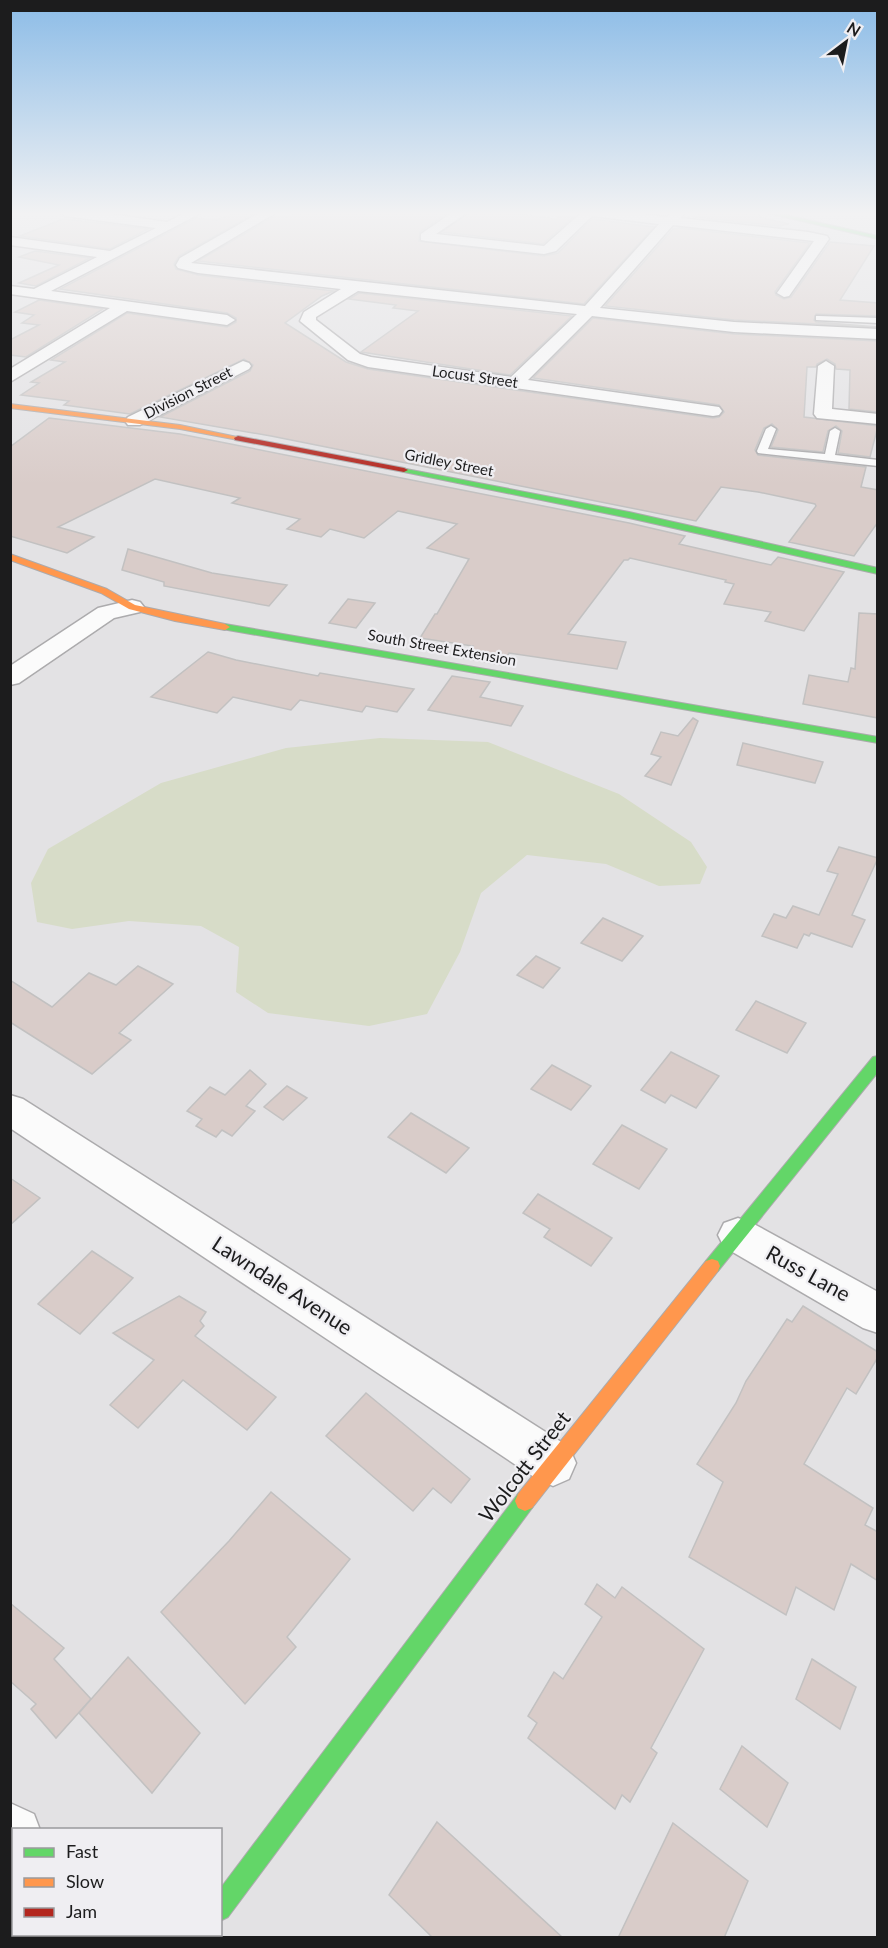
<svg xmlns="http://www.w3.org/2000/svg" width="888" height="1948" viewBox="0 0 888 1948" font-family="Lato,sans-serif">
  <style>
    .green { fill: #d7dcc8 }
    .building { fill: #d9ccc9; stroke: #c2c1c1; stroke-width: 1.5 }
    .lines { fill: none; stroke-linecap: round; stroke-linejoin: round }
    .lane-casing { stroke: #acabad; stroke-width: 3 }
    .street-casing { stroke: #acabad; stroke-width: 3 }
    .fast-casing { stroke: #acabad; stroke-width: 2 }
    .slow-casing { stroke: #acabad; stroke-width: 2 }
    .jam-casing { stroke: #acabad; stroke-width: 2 }
    .lane { fill: #fbfbfb; fill-rule: evenodd }
    .street { fill: #fbfbfb; fill-rule: evenodd }
    .fast { fill: #63d668; fill-rule: evenodd }
    .slow { fill: #ff974d; fill-rule: evenodd }
    .jam { fill: #b3261e; fill-rule: evenodd }
    .labels { text-anchor: middle; stroke-width: 4.5; stroke-linejoin: round; paint-order: stroke }
    .far-street-label { font-size: 15px; fill: #1c1c1d; stroke: #efeef2 }
    .near-street-label { font-size: 21px; fill: #1c1c1d; stroke: #efeef2 }
  </style>
  <rect width="100%" height="100%" fill="#e3e2e4"/>
  <path class="green" d="M380,738L488,742L619,794L691,842L707,867L700,884L659,886L606,864L527,855L481,893L460,952L427,1014L369,1026L268,1013L236,992L239,947L201,926L129,921L72,929L37,922L31,883L48,849L161,783L286,748Z"/>
  <g class="building">
    <path d="M239,212L254,214L179,256L174,264L176,269L198,275L334,291L322,296L285,323L346,362L368,369L713,418L719,417L724,412L719,405L533,378L593,318L734,334L878,341L877,412L849,409L850,370L836,369L835,364L827,359L817,364L816,367H807L804,417L878,426L870,457L838,453L842,431L836,426L828,431L823,452L771,447L778,430L772,424L764,428L755,450L758,455L866,467L861,487L878,490V522L854,556L789,542L816,506L815,504L758,492L721,487L696,521L271,436L160,417L250,371L253,365L244,359L130,414L64,405L69,401L21,395L39,383L31,382L65,362L51,360L127,313L227,327L236,322V318L227,313L60,289L196,218L216,220Z"/>
    <path d="M298,212H449L420,232L419,241L544,256L558,253L592,219L654,227L584,304L198,261L275,216L288,217Z"/>
    <path d="M470,212H504L556,219L560,216L573,217L543,244L442,232Z"/>
    <path d="M703,212H757L760,217L789,224L778,226L695,217Z"/>
    <path d="M63,219L116,225L148,229L110,249L20,236Z"/>
    <path d="M680,228L810,243L775,292L776,295L784,299L791,297L830,242L874,246L840,300L878,303V316L816,314L814,320L816,322L878,327L734,320L605,306L673,229Z"/>
    <path d="M35,251L90,258L36,286L19,283L59,265L19,257Z"/>
    <path d="M359,293L572,316L510,375L361,352L418,311L393,308L396,305L349,299Z"/>
    <path d="M39,300L103,309L26,357L10,355V340L39,325L22,323L34,315L15,312Z"/>
    <path d="M49,418L180,434L629,523L685,536L679,544L771,565L778,557L844,572L804,631L765,621L771,612L724,604L734,584L725,582L726,580L630,558L628,560H624L568,634L626,642L617,669L509,653L502,665L464,658L473,646L420,638L435,614H437L469,559L427,548L457,524L398,511L364,538L330,529L321,537L287,529L300,519L232,503L240,498L155,479L58,527L94,537L67,553L10,536V447Z"/>
    <path d="M128,549L212,573L287,585L269,606L164,586V582L122,570Z"/>
    <path d="M348,599L375,603L356,628L329,623Z"/>
    <path d="M859,613L878,614V718L803,704L809,675L848,682L851,668L855,669Z"/>
    <path d="M208,652L236,660L318,676L320,673L414,689L397,712L366,706L362,712L300,700L291,710L233,697L217,713L151,697Z"/>
    <path d="M452,676L490,682L480,697L523,706L511,726L428,710Z"/>
    <path d="M693,718L698,721L671,785L645,776L661,757L651,754L661,732L678,736Z"/>
    <path d="M743,743L823,762L815,783L737,765Z"/>
    <path d="M839,847L878,858L852,915L865,920L852,947L811,933L809,936L804,934L797,948L762,936L774,914L786,918L793,906L819,915L838,874L827,871Z"/>
    <path d="M603,918L643,936L622,961L581,943Z"/>
    <path d="M536,956L560,968L543,988L517,975Z"/>
    <path d="M138,966L173,984L119,1033L131,1040L92,1074L10,1022V980L52,1007L89,973L116,985Z"/>
    <path d="M756,1001L806,1023L787,1053L736,1030Z"/>
    <path d="M671,1052L719,1076L696,1108L671,1095L665,1103L641,1090Z"/>
    <path d="M552,1065L591,1086L571,1110L531,1089Z"/>
    <path d="M250,1070L266,1084L246,1106L255,1111L232,1136L222,1130L216,1137L196,1126L202,1119L187,1111L210,1087L225,1095Z"/>
    <path d="M287,1086L307,1098L283,1120L264,1107Z"/>
    <path d="M411,1113L469,1148L446,1173L388,1137Z"/>
    <path d="M622,1125L667,1149L639,1189L593,1164Z"/>
    <path d="M10,1178L40,1198L10,1225Z"/>
    <path d="M538,1194L612,1238L591,1266L544,1237L550,1229L523,1213Z"/>
    <path d="M92,1251L133,1278L80,1334L38,1304Z"/>
    <path d="M179,1296L206,1312L200,1321L204,1326L195,1336L276,1397L247,1430L183,1380L138,1428L110,1405L154,1360L113,1333Z"/>
    <path d="M803,1306L878,1352V1357L856,1394L847,1388L804,1464L873,1508L865,1525L878,1532V1581L851,1564L834,1610L796,1587L786,1615L689,1557L723,1482L697,1464L736,1403L746,1381L787,1319L792,1322Z"/>
    <path d="M366,1393L470,1479L451,1503L433,1488L413,1511L326,1436Z"/>
    <path d="M271,1492L350,1559L287,1637L296,1647L245,1704L161,1612L229,1541Z"/>
    <path d="M597,1584L615,1598L622,1587L704,1649L651,1748L657,1753L630,1802L622,1795L615,1809L528,1738L537,1723L528,1716L554,1672L563,1679L602,1617L585,1604Z"/>
    <path d="M10,1603L64,1648L54,1659L91,1699L56,1738L31,1709L36,1704L10,1681Z"/>
    <path d="M128,1657L200,1733L152,1793L79,1713Z"/>
    <path d="M812,1659L856,1687L840,1729L796,1699Z"/>
    <path d="M742,1746L788,1783L767,1827L720,1789Z"/>
    <path d="M437,1822L563,1938H433L389,1895Z"/>
    <path d="M673,1823L748,1881L724,1938H618Z"/>
  </g>
  <g class="lines">
    <defs>
      <g id="lane">
        <path d="M819,316L878,318V323L816,320V316Z"/>
        <path d="M771,426L776,429L768,449L825,454L830,431L835,428L840,431L835,455L878,460V466L758,453L757,451L766,429Z"/>
      </g>
      <g id="street">
        <path d="M59,212H95L167,222L187,212H203L51,291L227,315L235,320L227,325L127,311L10,382V369L110,308L10,294V286L34,289L97,257L10,245V237L110,251L156,228L65,216Z"/>
        <path d="M261,212H277L191,263L585,306L659,224L592,216L556,251L544,254L426,241L421,240V234L453,212H468L436,234L544,246L582,212H625L667,217L672,212H686L680,218L808,232L827,236L829,239L789,296L784,297L777,293L814,241L673,225L600,308L734,322L878,329V339L734,332L592,316L528,380L719,407L722,411L719,415L713,416L368,367L348,360L300,321L304,312L341,289L198,273L178,268L176,265L180,258ZM358,291L577,314L511,377L371,357L360,354L316,320V317Z"/>
        <path d="M243,361L249,363L251,366L249,369L140,425H128L125,421L128,417Z"/>
        <path d="M826,361L834,366L832,409L878,414V424L817,418L814,414L818,366Z"/>
        <path d="M132,600L140,602L144,607L140,612L114,618L19,683L10,685V666L98,608Z"/>
        <path d="M10,1095L23,1099L569,1447L576,1463L569,1479L553,1486L537,1479L10,1128Z"/>
        <path d="M738,1218L752,1223L878,1292V1333L863,1328L724,1247L718,1235L724,1223Z"/>
        <path d="M10,1803L34,1814L40,1830H14V1862L10,1861Z"/>
        <path d="M85,1934H145L146,1938H86Z"/>
      </g>
      <g id="fast">
        <path d="M763,212H773L878,236V239Z"/>
        <path d="M401,468L629,512L878,568V574L629,518L404,472L400,470Z"/>
        <path d="M225,624L878,737V743L222,629L220,627Z"/>
        <path d="M878,1056V1072L718,1271L712,1273L706,1271L704,1266L706,1261L873,1057Z"/>
        <path d="M525,1491L532,1494L535,1501L532,1508L228,1917L220,1921V1889L518,1494Z"/>
      </g>
      <g id="slow">
        <path d="M10,404L180,425L242,438L238,440L180,429L10,408Z"/>
        <path d="M10,554L107,589L135,605L225,624L230,627L225,630L175,621L129,609L101,593L10,560Z"/>
        <path d="M712,1259L718,1261L720,1266L718,1271L532,1508L525,1511L518,1508L515,1501L518,1494L706,1261Z"/>
      </g>
      <g id="jam">
        <path d="M238,436L404,468L408,470L404,472L235,440L234,438Z"/>
        <path d="M189,1934H214L213,1938H188Z"/>
      </g>
    </defs>
    <use href="#lane" class="lane-casing"/>
    <use href="#street" class="street-casing"/>
    <use href="#fast" class="fast-casing"/>
    <use href="#slow" class="slow-casing"/>
    <use href="#jam" class="jam-casing"/>
    <use href="#lane" class="lane"/>
    <use href="#street" class="street"/>
    <use href="#fast" class="fast"/>
    <use href="#slow" class="slow"/>
    <use href="#jam" class="jam"/>
  </g>
  <linearGradient id="sky" x2="0" y2="1"><stop stop-color="#8cbce7"/><stop offset="0.44" stop-color="#f2f2f3"/><stop offset="1" stop-color="#f2f2f3" stop-opacity="0"/></linearGradient>
  <rect width="888" height="485" fill="url(#sky)"/>
  <g class="labels">
    <g class="far-street-label">
      <text transform="translate(475 377) rotate(8)" y="5">Locust Street</text>
      <text transform="translate(188 393) rotate(-27)" y="5">Division Street</text>
      <text transform="translate(449 463) rotate(11)" y="5">Gridley Street</text>
      <text transform="translate(442 648) rotate(10)" y="5">South Street Extension</text>
    </g>
    <g class="near-street-label">
      <text transform="translate(808 1274) rotate(29)" y="7">Russ Lane</text>
      <text transform="translate(282 1286) rotate(33)" y="7">Lawndale Avenue</text>
      <text transform="translate(525 1467) rotate(-52)" y="7">Wolcott Street</text>
    </g>
  </g>
  <rect width="888" height="1948" fill="none" stroke="#1c1c1d" stroke-width="24"/>
  <rect x="12" y="1828" width="210" height="108" fill="#efeef2" stroke="#9b9a9d" stroke-width="1.5"/>
  <rect x="24" y="1848" width="30" height="9" fill="#63d668" stroke="#9b9a9d" stroke-width="1.5"/>
  <text x="66" y="1858" font-size="18" fill="#1c1c1d">Fast</text>
  <rect x="24" y="1878" width="30" height="9" fill="#ff974d" stroke="#9b9a9d" stroke-width="1.5"/>
  <text x="66" y="1888" font-size="18" fill="#1c1c1d">Slow</text>
  <rect x="24" y="1908" width="30" height="9" fill="#b3261e" stroke="#9b9a9d" stroke-width="1.5"/>
  <text x="66" y="1918" font-size="18" fill="#1c1c1d">Jam</text>
  <g transform="translate(846 42) rotate(32)" stroke="#efeef2" stroke-width="4.5" paint-order="stroke">
  <path d="M0-4.5L10 22L0 15L-10 22Z" fill="#1c1c1d"/>
  <text y="-9" font-size="16" font-weight="bold" text-anchor="middle" fill="#1c1c1d">N</text>
  </g>
</svg>
